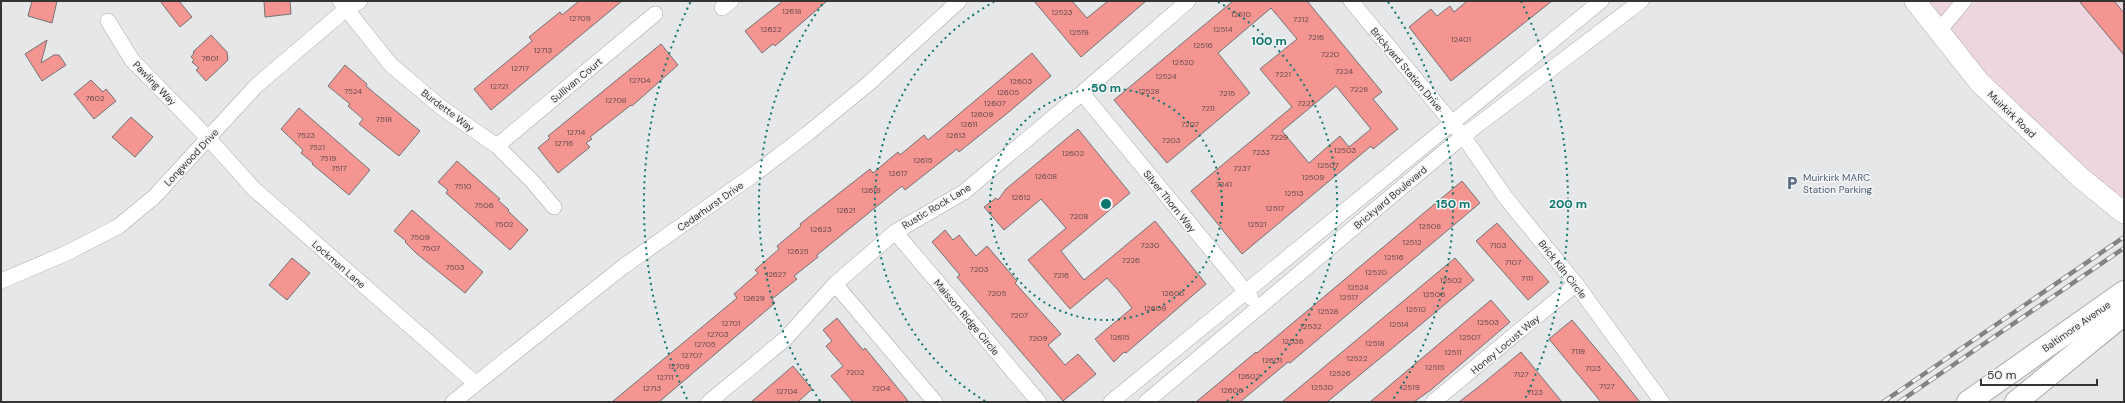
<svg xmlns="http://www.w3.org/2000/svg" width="2125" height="403" viewBox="0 0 2125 403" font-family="'DM Sans',sans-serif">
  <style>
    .industrial { fill: #eed6e1 }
    .building { fill: #f49592; stroke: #747272; fill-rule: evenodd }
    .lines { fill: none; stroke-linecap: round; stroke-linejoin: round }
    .street-casing { stroke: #aaabac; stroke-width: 16 }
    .secondary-casing { stroke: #aaabac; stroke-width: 22 }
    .primary-casing { stroke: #aaabac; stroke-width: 24 }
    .street { stroke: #fff; stroke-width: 15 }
    .secondary { stroke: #fff; stroke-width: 21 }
    .primary { stroke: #fff; stroke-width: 22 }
    .rail-casing { stroke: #838384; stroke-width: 4.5 }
    .rail { stroke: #f4f5f6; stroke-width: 3; stroke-dasharray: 9; stroke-linecap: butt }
    .ring { fill: none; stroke: #0f766e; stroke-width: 2; stroke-dasharray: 2 4 }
    .labels { text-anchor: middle; stroke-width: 3; stroke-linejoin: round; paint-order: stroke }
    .number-label { font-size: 8px; fill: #644c4c }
    .street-label { font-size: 10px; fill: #343435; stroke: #f4f5f6 }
    .service-label { font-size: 10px; fill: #4e5e75; stroke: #f4f5f6; text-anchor: start }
    .centre { fill: #0f766e; stroke: #f4f5f6; stroke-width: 2 }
    .ring-label { font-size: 12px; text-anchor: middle; font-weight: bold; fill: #0f766e; stroke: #f4f5f6; stroke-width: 3; stroke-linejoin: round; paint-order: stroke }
  </style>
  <rect width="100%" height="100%" fill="#e6e7e9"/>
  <path class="industrial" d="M1915,1H2124V213L2082,179Z"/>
  <g class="building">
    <path d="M32,1H57L52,23L28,16Z"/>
    <path d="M160,1H179L192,17L180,27Z"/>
    <path d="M264,1H290L291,14L265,17Z"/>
    <path d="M579,1H622L491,110L474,89L532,41L529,37L560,12L562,15Z"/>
    <path d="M783,1H827L775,46L773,44L762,53L745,31Z"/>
    <path d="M1034,1H1072L1087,18L1108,1H1146L1081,57Z"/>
    <path d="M1233,1H1307L1382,92L1373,99L1398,129L1373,149L1371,146L1242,254L1191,191L1292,107L1260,69L1297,39L1271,8L1218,53L1250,93L1167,163L1114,100ZM1336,86L1371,129L1349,147L1340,136L1309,163L1282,131Z"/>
    <path d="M1467,1H1552L1451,81L1409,27L1431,9L1437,16L1450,6L1454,12Z"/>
    <path d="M2079,1H2114L2124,13V55Z"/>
    <path d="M211,35L227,52L228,60L206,81L196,70L199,68L192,62L194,60L191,57L194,53L193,52Z"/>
    <path d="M47,40L41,63L54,55H59L66,65L42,81L25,54Z"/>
    <path d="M661,44L678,65L632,106L631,105L590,137L592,139L586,143L590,147L558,173L538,148L550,138L548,136Z"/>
    <path d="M1032,53L1051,76L1010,111L959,152L957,149L905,190L902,186L817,255L818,257L794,276L797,279L772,299L775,303L659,402H612L737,298L734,294L758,273L755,270L779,249L777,246L801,226L800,224L870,169L873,173L898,152L900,155L924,135L928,140Z"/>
    <path d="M345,65L367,84L366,86L420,131L399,156L359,124L363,119L348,106L350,104L328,86Z"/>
    <path d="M91,80L103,92L106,89L116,101L94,119L74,94Z"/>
    <path d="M299,108L370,170L349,195L312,164L313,163L301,153L303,150L281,129Z"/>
    <path d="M131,117L153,137L135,157L112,137Z"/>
    <path d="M1078,129L1130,193L1061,251L1084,280L1155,221L1206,284L1126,353L1124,352L1114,362L1095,339L1132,308L1118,290L1107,278L1070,309L1028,260L1066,228L1041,199L1004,230L984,207L996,198L998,200L1006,189Z"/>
    <path d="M457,161L500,199L498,200L509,210L508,211L528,230L510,250L446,193L448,190L438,182Z"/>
    <path d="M1462,181L1480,203L1290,363L1288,362L1240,402H1196L1256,352L1257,353Z"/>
    <path d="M412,210L483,272L465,293L416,253L405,242L406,241L394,231Z"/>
    <path d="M1497,223L1549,282L1528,300L1476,241Z"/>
    <path d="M945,230L953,240L959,235L976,256L987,246L1017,281L1015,283L1061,334L1048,345L1065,365L1078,354L1096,374L1063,401L957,277L960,275L932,242Z"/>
    <path d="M292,258L310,273L287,300L269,285Z"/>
    <path d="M1455,258L1474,280L1395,346L1327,402H1282Z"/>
    <path d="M1491,300L1510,322L1432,389L1414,402H1370Z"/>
    <path d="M837,318L863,350L865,348L909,402H853L831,376L843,366L826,346L832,341L823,330Z"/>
    <path d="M1572,320L1623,381L1640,402H1601L1549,339Z"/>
    <path d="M1521,352L1562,402H1459L1481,385Z"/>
    <path d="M793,366L812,389L798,402H751Z"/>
  </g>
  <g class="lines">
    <defs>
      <g id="street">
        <path d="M340,1L391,65L442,108L497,146L532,181L554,207"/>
        <path d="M1351,1L1463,136L1506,198L1576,284L1662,402"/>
        <path d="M722,8L731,1"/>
        <path d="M108,21L132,60L209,139L254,189L475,383"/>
        <path d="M1938,32L1964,1"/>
        <path d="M1082,93L1251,298"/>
        <path d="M497,146L655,14"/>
        <path d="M895,232L1039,402"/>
        <path d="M1,281L69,252L119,226L154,197L256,86L345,10L360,1"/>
        <path d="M835,284L935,402"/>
        <path d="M453,402L624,266L756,173L807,134L868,84L959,1"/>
        <path d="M709,402L785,339L835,284L895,232L964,192L1082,93L1188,1"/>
        <path d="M1111,402L1601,1"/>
        <path d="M1146,402L1463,136L1641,1"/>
        <path d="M1433,402L1576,284"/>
      </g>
      <path id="secondary" d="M1915,1L1980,83L2082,179L2124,213"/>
      <g id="primary">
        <path d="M1968,402L2124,292"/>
        <path d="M2016,402L2124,314"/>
      </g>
    </defs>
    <use href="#street" class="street-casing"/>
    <use href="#secondary" class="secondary-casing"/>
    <use href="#primary" class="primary-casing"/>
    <use href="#street" class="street"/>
    <use href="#secondary" class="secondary"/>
    <use href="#primary" class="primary"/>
    <defs>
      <g id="rail">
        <path d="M1883,402L2124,237"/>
        <path d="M1899,402L2124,248"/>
      </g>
    </defs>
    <use href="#rail" class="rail-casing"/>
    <use href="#rail" class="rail"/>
  </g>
  <g class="ring">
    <circle cx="1106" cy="204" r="116"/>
    <path d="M985 401A231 231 0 0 1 994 2M1218 2A231 231 0 0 1 1227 401"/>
    <path d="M820 401A347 347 0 0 1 824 2M1388 2A347 347 0 0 1 1392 401"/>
    <path d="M687 399A462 462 0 0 1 691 1M1521 1A462 462 0 0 1 1525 399"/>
  </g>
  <defs>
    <symbol id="parking-bare" viewBox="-9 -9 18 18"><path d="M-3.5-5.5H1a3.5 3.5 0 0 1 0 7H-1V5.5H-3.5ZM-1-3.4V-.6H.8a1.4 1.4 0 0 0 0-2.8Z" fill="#5c6f8a" stroke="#f4f5f6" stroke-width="2.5" paint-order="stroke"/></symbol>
  </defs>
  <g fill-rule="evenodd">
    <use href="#parking-bare" x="1782" y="173" width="20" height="20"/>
  </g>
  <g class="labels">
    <g class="number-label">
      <text x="792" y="14">12618</text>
      <text x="1062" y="15">12523</text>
      <text x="1241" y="17">12510</text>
      <text x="580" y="21">12709</text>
      <text x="1301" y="22">7212</text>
      <text x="771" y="32">12622</text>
      <text x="1223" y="32">12514</text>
      <text x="1079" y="35">12519</text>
      <text x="1316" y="40">7216</text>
      <text x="1461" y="42">12401</text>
      <text x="1203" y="48">12516</text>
      <text x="543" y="53">12713</text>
      <text x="1330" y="57">7220</text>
      <text x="210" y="61">7601</text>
      <text x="1183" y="65">12520</text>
      <text x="520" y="71">12717</text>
      <text x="1344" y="74">7224</text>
      <text x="1283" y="77">7221</text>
      <text x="1166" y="79">12524</text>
      <text x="640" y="83">12704</text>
      <text x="1021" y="84">12603</text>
      <text x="499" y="89">12721</text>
      <text x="1359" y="92">7228</text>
      <text x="353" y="94">7524</text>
      <text x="1149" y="94">12528</text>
      <text x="1008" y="95">12605</text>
      <text x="1227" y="96">7215</text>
      <text x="95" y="101">7602</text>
      <text x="616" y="103">12708</text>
      <text x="995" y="106">12607</text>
      <text x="1306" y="106">7227</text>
      <text x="1208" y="111">7211</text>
      <text x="982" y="117">12609</text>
      <text x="384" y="122">7518</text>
      <text x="969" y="127">12611</text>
      <text x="1190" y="127">7207</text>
      <text x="576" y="135">12714</text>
      <text x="306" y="138">7523</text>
      <text x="956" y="138">12613</text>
      <text x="1279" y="140">7229</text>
      <text x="1171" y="143">7203</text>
      <text x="564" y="146">12716</text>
      <text x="317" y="150">7521</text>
      <text x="1345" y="153">12503</text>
      <text x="1261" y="155">7233</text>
      <text x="1073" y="156">12602</text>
      <text x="328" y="161">7519</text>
      <text x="923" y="163">12615</text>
      <text x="1328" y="168">12507</text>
      <text x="339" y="171">7517</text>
      <text x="1242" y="171">7237</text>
      <text x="898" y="176">12617</text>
      <text x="1046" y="179">12608</text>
      <text x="1313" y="180">12509</text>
      <text x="1224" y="187">7241</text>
      <text x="463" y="189">7510</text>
      <text x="871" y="193">12619</text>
      <text x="1294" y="196">12513</text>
      <text x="1021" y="200">12612</text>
      <text x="484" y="208">7506</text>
      <text x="1275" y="211">12517</text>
      <text x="846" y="213">12621</text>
      <text x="1079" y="219">7208</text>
      <text x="504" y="227">7502</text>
      <text x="1257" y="227">12521</text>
      <text x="1430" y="229">12508</text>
      <text x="821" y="232">12623</text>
      <text x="420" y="240">7509</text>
      <text x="1412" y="245">12512</text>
      <text x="1150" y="248">7230</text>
      <text x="1498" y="248">7103</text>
      <text x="431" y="251">7507</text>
      <text x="798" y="254">12625</text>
      <text x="1394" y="260">12516</text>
      <text x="1131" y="263">7226</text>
      <text x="1513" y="265">7107</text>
      <text x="455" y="270">7503</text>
      <text x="979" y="272">7203</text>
      <text x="1376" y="275">12520</text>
      <text x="776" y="277">12627</text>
      <text x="1061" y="278">7216</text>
      <text x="1527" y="281">7111</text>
      <text x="1451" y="283">12502</text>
      <text x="1358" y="290">12524</text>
      <text x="997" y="296">7205</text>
      <text x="1173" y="296">12605</text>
      <text x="1434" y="297">12506</text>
      <text x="1349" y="300">12517</text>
      <text x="754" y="301">12629</text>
      <text x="1155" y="311">12609</text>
      <text x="1416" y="312">12510</text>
      <text x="1328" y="314">12528</text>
      <text x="1019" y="318">7207</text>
      <text x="1488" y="325">12503</text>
      <text x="731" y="326">12701</text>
      <text x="1399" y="327">12514</text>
      <text x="1311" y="329">12532</text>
      <text x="718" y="337">12703</text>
      <text x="1120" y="340">12615</text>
      <text x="1470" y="340">12507</text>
      <text x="1038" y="341">7209</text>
      <text x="1293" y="344">12536</text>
      <text x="1375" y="346">12518</text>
      <text x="705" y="347">12705</text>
      <text x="1578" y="354">7119</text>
      <text x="1453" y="355">12511</text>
      <text x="692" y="358">12707</text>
      <text x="1357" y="361">12522</text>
      <text x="1272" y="363">12601</text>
      <text x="679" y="369">12709</text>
      <text x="1435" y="370">12515</text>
      <text x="1593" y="371">7123</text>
      <text x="855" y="375">7202</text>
      <text x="1340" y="376">12526</text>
      <text x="1521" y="377">7127</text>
      <text x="1249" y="379">12602</text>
      <text x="665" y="380">12711</text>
      <text x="1607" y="389">7127</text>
      <text x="1322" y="390">12530</text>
      <text x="1410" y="390">12519</text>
      <text x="652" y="391">12713</text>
      <text x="881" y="391">7204</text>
      <text x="1232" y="393">12606</text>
      <text x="787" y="394">12704</text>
      <text x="1535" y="395">7123</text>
    </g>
    <g class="street-label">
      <text transform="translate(1407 69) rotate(50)" y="4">Brickyard Station Drive</text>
      <text transform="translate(576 80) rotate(-40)" y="4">Sullivan Court</text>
      <text transform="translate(155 83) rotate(46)" y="4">Pawling Way</text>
      <text transform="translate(448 110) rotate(37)" y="4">Burdette Way</text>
      <text transform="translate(2012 114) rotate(44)" y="4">Muirkirk Road</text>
      <text transform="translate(191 157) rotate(-47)" y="4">Longwood Drive</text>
      <text transform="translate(1390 197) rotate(-40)" y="4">Brickyard Boulevard</text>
      <text transform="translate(1170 201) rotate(51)" y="4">Silver Thorn Way</text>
      <text transform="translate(710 206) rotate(-35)" y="4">Cedarhurst Drive</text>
      <text transform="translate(936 206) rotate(-31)" y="4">Rustic Rock Lane</text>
      <text transform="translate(339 264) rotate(41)" y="4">Lockman Lane</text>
      <text transform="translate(1563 269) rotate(52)" y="4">Brick Kiln Circle</text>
      <text transform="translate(967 317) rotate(50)" y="4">Maisson Ridge Circle</text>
      <text transform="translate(2076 326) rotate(-35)" y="4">Baltimore Avenue</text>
      <text transform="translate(1505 344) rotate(-40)" y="4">Honey Locust Way</text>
    </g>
    <g class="service-label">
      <text x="1803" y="181">Muirkirk MARC<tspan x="1803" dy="12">Station Parking</tspan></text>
    </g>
  </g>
  <circle cx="1106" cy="204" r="6" class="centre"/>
  <g class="ring-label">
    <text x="1269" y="45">100 m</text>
    <text x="1106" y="92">50 m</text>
    <text x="1453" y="208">150 m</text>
    <text x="1568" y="208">200 m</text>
  </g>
  <rect width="2125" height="403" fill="none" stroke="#343435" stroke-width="4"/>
  <path d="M1981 379v6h116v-6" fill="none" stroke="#343435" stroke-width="2"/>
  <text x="1987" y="379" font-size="12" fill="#343435" stroke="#f4f5f6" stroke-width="3" paint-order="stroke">50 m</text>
</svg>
